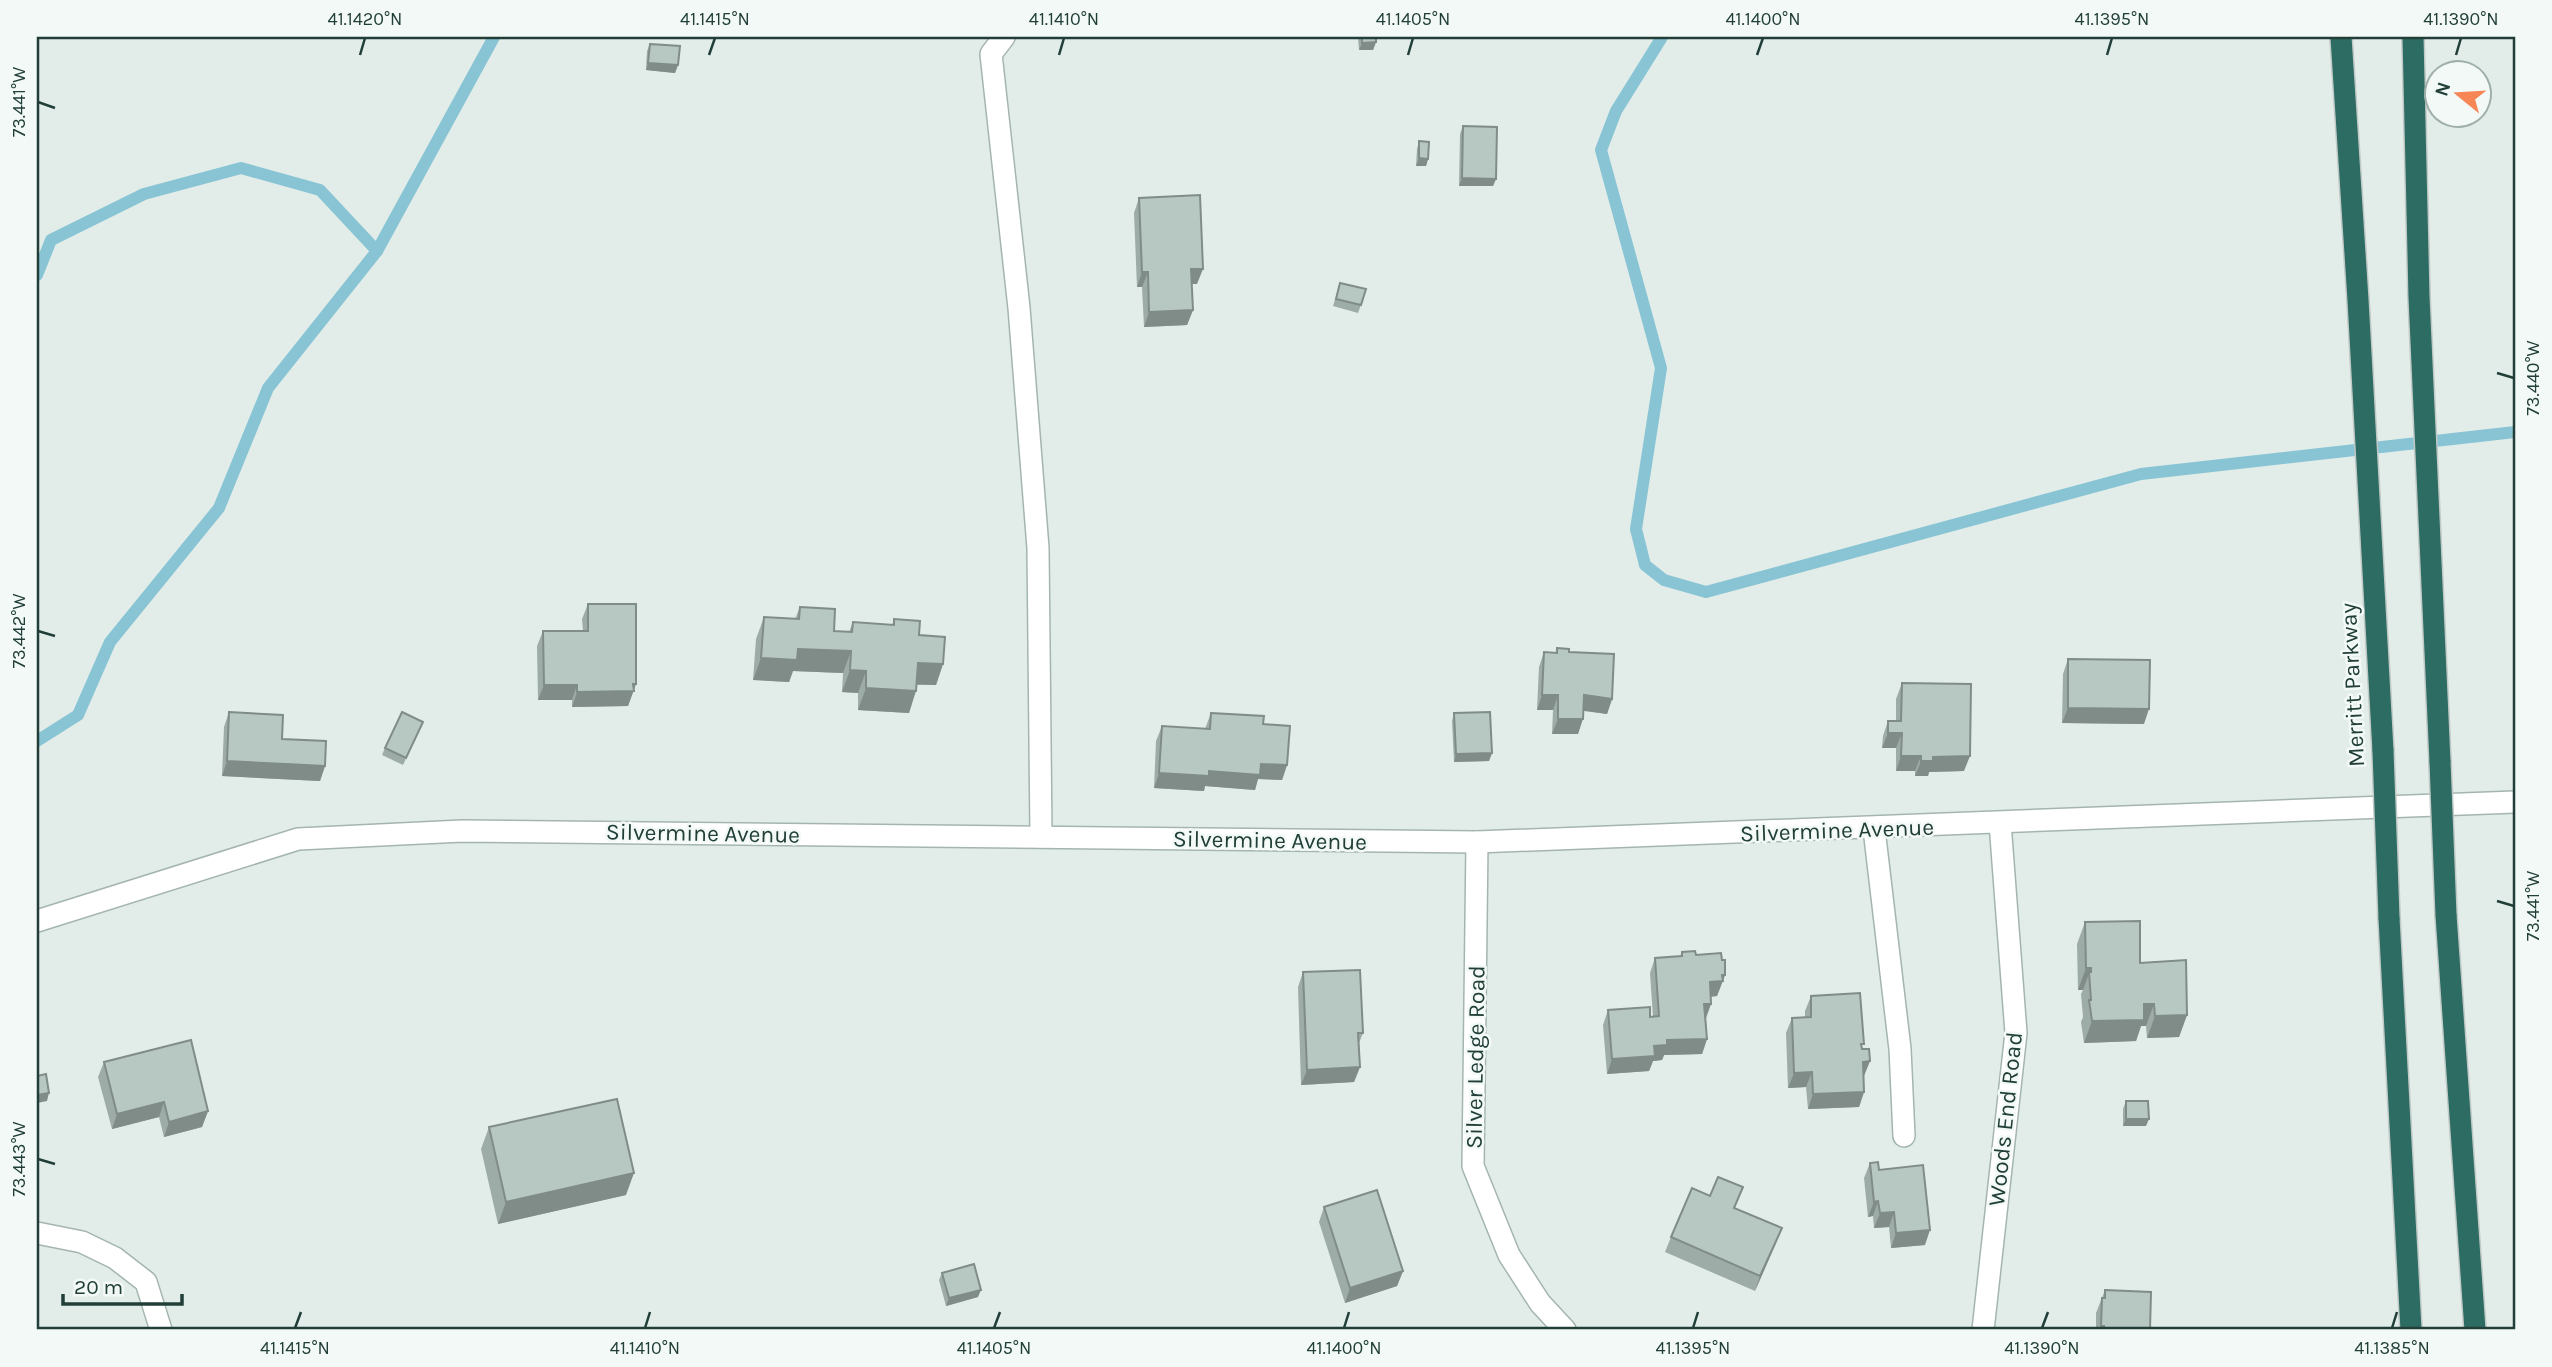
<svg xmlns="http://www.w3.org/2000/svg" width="2552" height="1367" viewBox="0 0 2552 1367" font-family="Karla,sans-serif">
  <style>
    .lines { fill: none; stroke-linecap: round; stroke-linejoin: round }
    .stream { stroke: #88c4d4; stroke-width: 12 }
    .minor-casing { stroke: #a4b5b0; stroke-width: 24 }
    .highway-casing { stroke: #c1c9c7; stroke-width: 24 }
    .minor { stroke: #fff; stroke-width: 21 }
    .highway { stroke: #2c6c62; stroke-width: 21 }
    .highway-bridge-casing { stroke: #c1c9c7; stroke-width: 24; stroke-linecap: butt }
    .highway-bridge { stroke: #2c6c62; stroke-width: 21 }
    .wall { fill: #9daca7 }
    .shaded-wall { fill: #808c88 }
    .building { fill: #b7c8c2; stroke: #808c88; stroke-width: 2 }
    .ticks { fill: none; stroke: #213f38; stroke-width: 2.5 }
    .labels { text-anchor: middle; stroke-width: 5; stroke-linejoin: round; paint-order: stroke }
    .street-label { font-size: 23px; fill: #213f38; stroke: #f3f9f6 }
    .neatline { fill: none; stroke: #213f38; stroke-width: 2.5 }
    .ticks-label { font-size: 18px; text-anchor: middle; fill: #213f38 }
  </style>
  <rect width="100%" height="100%" fill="#e2ede9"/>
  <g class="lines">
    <g class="stream">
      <path d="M1662,37L1616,111L1601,150L1661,368L1636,529L1645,565L1664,580L1706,592L2141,474L2515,432"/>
      <path d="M37,275L51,240L144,194L241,168L320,190L377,251L494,37"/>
      <path d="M37,741L78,715L110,642L219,508L268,388L377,251"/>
    </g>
    <defs>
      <g id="minor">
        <path d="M1004,37L991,54L1019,308L1038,548L1041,837"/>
        <path d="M1874,829L1900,1049L1904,1136"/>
        <path d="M1477,842L1473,1166L1509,1255L1540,1303L1565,1330"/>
        <path d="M37,921L298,839L462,831L1477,842L2515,802"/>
        <path d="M37,1233L82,1242L115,1258L146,1282L161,1330"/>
        <path d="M1983,1330L2016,1033L2000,823"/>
      </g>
      <g id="highway">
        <path d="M2341,37L2358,300L2383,751"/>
        <path d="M2413,37L2419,297L2440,762"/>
        <path d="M2446,915L2475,1330"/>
        <path d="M2389,918L2411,1330"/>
      </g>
    </defs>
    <use href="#minor" class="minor-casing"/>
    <use href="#highway" class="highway-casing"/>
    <use href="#minor" class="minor"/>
    <use href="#highway" class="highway"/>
    <defs>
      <g id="highway-bridge">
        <path d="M2383,751L2389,918"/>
        <path d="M2440,762L2446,915"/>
      </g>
    </defs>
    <use href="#highway-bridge" class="highway-bridge-casing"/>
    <use href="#highway-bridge" class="highway-bridge"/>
  </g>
  <g class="wall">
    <path d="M1358,37H1376V42L1373,50H1359Z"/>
    <path d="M650,44L678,65L675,73L646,70L647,51Z"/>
    <path d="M1463,126L1496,179L1493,186H1459L1460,134Z"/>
    <path d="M1419,141L1428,159L1426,166H1416L1417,149Z"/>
    <path d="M1139,198L1197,284H1192L1193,310L1187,325L1144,327L1142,287H1137L1134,213Z"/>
    <path d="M1340,283L1361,305L1358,313L1333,306Z"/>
    <path d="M588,604L636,684L628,706L572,707V700H538L537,646L543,631H583L582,619Z"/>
    <path d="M800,607L834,631L849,632L853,622L892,625L894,619L919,635L943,664L936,685H917L909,713L858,710V693L842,692L843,673L793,671L789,682L753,680L756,639L764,617L795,619Z"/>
    <path d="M1557,648L1569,652L1612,699L1607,714L1584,711L1578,734H1552L1553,710H1537L1539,667L1544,652L1555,653Z"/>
    <path d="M2068,659L2144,724L2062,723L2063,674Z"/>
    <path d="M1902,683L1964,771L1929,772L1928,776H1915V771H1896V748H1882L1883,736L1888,721H1896V699Z"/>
    <path d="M229,712L282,739L325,766L320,781L222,776L224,727Z"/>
    <path d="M1211,713L1263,724L1287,765L1282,780L1258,779L1255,790L1205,786L1204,791L1154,788L1156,741L1162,726L1205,729Z"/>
    <path d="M1454,713L1492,753L1489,761L1454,762L1452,721Z"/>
    <path d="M423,722L403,765L382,755L385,748Z"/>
    <path d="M2085,922L2140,963L2187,1015L2179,1037L2147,1038L2146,1026H2141L2136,1041L2084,1043L2081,1022L2083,1017L2081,994L2083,990H2078L2077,944Z"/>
    <path d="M1682,952L1696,955L1725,975L1717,996L1711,997V1004L1706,1019L1707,1039L1702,1054L1664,1055L1662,1060L1653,1061L1649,1071L1607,1074L1603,1025L1608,1010L1653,1017L1650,973L1655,958L1680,956Z"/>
    <path d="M1303,972L1363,1033L1359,1043L1360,1067L1354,1082L1301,1085L1298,987Z"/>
    <path d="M1811,996L1862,1049L1870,1061L1863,1076L1864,1092L1859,1107L1808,1109L1806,1087L1788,1088L1786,1033L1792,1018L1805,1017V1011Z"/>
    <path d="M104,1062L208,1111L202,1127L164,1137L159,1117L112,1129L98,1077Z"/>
    <path d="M2126,1101L2146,1126H2123V1109Z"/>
    <path d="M489,1127L626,1195L498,1224L481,1149Z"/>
    <path d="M1870,1163L1879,1170L1925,1245L1891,1248L1889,1227L1874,1228L1873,1216L1868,1217L1864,1178Z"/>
    <path d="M1324,1207L1403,1271L1397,1286L1345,1303L1319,1222Z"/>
    <path d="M1735,1208L1776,1243L1755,1291L1665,1252L1671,1237Z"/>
    <path d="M942,1273L978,1297L946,1306L939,1280Z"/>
    <path d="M2105,1290L2150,1330H2096V1313Z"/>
  </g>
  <g class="shaded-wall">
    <path d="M1376,42L1373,50H1359L1362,43Z"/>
    <path d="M648,63L678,65L675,73L646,70Z"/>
    <path d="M1419,158L1428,159L1426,166H1416Z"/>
    <path d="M1462,178L1496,179L1493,186H1459Z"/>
    <path d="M1191,269H1203L1197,284H1186Z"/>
    <path d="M1142,272H1148L1142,287H1137Z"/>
    <path d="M1193,310L1187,325L1144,327L1149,312Z"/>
    <path d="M798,649L851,651L843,673L793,671L789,682L753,680L761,658Z"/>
    <path d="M918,663L943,664L936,685L910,684Z"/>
    <path d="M850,670L866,671L858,693L842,692Z"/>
    <path d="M633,684H636L628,706L572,707L577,692Z"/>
    <path d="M544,685H577L572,700H538Z"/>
    <path d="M866,688L916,691L909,713L858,710Z"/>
    <path d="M1542,695H1558L1553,710H1537Z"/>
    <path d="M1584,695L1612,699L1607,714L1579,710Z"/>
    <path d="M2068,708L2149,709L2144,724L2062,723Z"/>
    <path d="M1558,719H1583L1578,734H1552Z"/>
    <path d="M1888,733H1902L1896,748H1882Z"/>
    <path d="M1492,753L1489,761L1454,762L1456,754Z"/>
    <path d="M1901,756H1921L1915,771H1896Z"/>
    <path d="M1970,756L1964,771L1929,772L1928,776H1915L1921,761L1933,757Z"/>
    <path d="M227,761L325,766L320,781L222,776Z"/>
    <path d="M1261,764L1287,765L1282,780L1258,779L1255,790L1205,786L1204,791L1154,788L1159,773L1209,771Z"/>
    <path d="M2086,968H2091L2083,990H2078Z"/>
    <path d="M1722,975H1725L1717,996L1704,997L1710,982Z"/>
    <path d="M1704,1004H1711L1705,1019Z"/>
    <path d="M2144,1004H2154L2146,1026H2141L2136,1041L2084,1043L2092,1021Z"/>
    <path d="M2187,1015L2179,1037L2147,1038L2155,1016Z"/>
    <path d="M1707,1039L1702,1054L1664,1055L1662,1060L1653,1061L1649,1071L1607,1074L1612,1059L1654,1046L1667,1040Z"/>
    <path d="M1870,1061L1864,1076L1857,1077L1863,1062Z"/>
    <path d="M1360,1067L1354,1082L1301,1085L1307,1070Z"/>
    <path d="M1812,1072L1806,1087L1788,1088L1794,1073Z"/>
    <path d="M1864,1092L1859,1107L1808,1109L1813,1094Z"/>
    <path d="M49,1093L47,1101L37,1103V1095Z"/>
    <path d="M164,1102L159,1117L112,1129L117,1114Z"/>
    <path d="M208,1111L202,1127L164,1137L169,1122Z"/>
    <path d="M2126,1119H2149L2146,1126H2123Z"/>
    <path d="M634,1173L626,1195L498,1224L506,1202Z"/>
    <path d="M1878,1201L1873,1216L1868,1217L1874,1202Z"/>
    <path d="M1894,1212L1889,1227L1874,1228L1880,1213Z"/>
    <path d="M1782,1228L1776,1243L1755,1291L1760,1276Z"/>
    <path d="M1930,1230L1925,1245L1891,1248L1896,1233Z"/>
    <path d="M1403,1271L1397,1286L1345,1303L1350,1288Z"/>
    <path d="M981,1290L978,1297L946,1306L949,1298Z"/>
  </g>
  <g class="building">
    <path d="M1362,37H1376V42L1362,43Z"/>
    <path d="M650,44L680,46L678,65L648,63Z"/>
    <path d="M1463,126L1497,127L1496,179L1462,178Z"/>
    <path d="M1419,141L1429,142L1428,159L1419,158Z"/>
    <path d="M1200,195L1203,269H1191L1193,310L1149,312L1148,272H1142L1139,198Z"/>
    <path d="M1340,283L1366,289L1361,305L1336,299Z"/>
    <path d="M588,604H636V684H633L634,691L577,692V685H544L543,631H588Z"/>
    <path d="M800,607L835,609L834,631L852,632L853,622L894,625V619L920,621L919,635L945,637L943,664L918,663L916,691L866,688V671L850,670L851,651L798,649L797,660L761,658L764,617L799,619Z"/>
    <path d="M1557,648L1569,649V652L1614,654L1612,699L1584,695L1583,719H1558V695H1542L1544,652L1557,653Z"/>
    <path d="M2068,659L2150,660L2149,709L2068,708Z"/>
    <path d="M1902,683L1971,684L1970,756L1933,757V761H1921V756H1901L1902,733H1888V721H1901Z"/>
    <path d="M229,712L283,715L282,739L326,741L325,766L227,761Z"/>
    <path d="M402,712L423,722L406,758L385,748Z"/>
    <path d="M1490,712L1492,753L1456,754L1454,713Z"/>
    <path d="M1211,713L1264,716L1263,724L1290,726L1287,765L1261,764L1260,775L1209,771V776L1159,773L1162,726L1210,729Z"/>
    <path d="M2140,921V963L2186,960L2187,1015L2155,1016L2154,1004H2144V1020L2092,1021L2089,1000H2091L2089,972H2091V968H2086L2085,922Z"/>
    <path d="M1695,951L1696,955L1721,953L1722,960H1725V975H1722L1723,981L1710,982L1711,1004H1704L1707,1039L1667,1040V1045L1654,1046L1655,1056L1612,1059L1608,1010L1650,1007V1017L1659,1016L1655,958L1682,956V952Z"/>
    <path d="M1360,970L1363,1033H1358L1360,1067L1307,1070L1303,972Z"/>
    <path d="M1860,993L1864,1044H1861L1862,1049H1869L1870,1061L1863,1062L1864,1092L1813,1094L1812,1072L1794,1073L1792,1018L1811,1017V996Z"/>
    <path d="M191,1040L208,1111L169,1122L164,1102L117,1114L104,1062Z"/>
    <path d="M46,1074L49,1093L37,1095V1076Z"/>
    <path d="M617,1099L634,1173L506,1202L489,1127Z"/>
    <path d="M2126,1101H2148L2149,1119H2126Z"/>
    <path d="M1878,1162L1879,1170L1923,1165L1930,1230L1896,1233L1894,1212L1880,1213L1878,1201L1874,1202L1870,1163Z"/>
    <path d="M1718,1177L1743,1187L1734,1208L1782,1228L1760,1276L1671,1237L1692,1188L1710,1196Z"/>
    <path d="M1377,1190L1403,1271L1350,1288L1324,1207Z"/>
    <path d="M974,1264L981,1290L949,1298L942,1273Z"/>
    <path d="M2105,1290L2151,1292L2150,1330H2104V1326H2101L2102,1298H2105Z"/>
  </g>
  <path class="ticks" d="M360,55L365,38M709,55L715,38M1059,55L1064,38M1408,55L1413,38M1757,55L1763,38M2107,55L2112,38M2456,55L2461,38M38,102L55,108M2497,373L2514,378M38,631L55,636M2497,901L2514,906M38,1159L55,1164M295,1328L301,1312M645,1328L650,1312M994,1328L1000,1312M1344,1328L1349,1312M1693,1328L1698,1312M2042,1328L2048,1312M2392,1328L2397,1312"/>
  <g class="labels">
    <g class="street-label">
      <text transform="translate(2352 685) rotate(-93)" y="8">Merritt Parkway</text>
      <text transform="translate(1837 830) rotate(-2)" y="8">Silvermine Avenue</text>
      <text transform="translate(703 833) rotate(1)" y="8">Silvermine Avenue</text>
      <text transform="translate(1270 840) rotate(1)" y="8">Silvermine Avenue</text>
      <text transform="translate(1475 1057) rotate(-89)" y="8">Silver Ledge Road</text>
      <text transform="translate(2005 1119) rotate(-84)" y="8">Woods End Road</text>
    </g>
  </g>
  <rect width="2552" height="1367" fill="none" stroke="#f3f9f6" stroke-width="77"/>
  <g transform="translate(2458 94) rotate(288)"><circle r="33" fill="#f3f9f6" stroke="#9fafaa" stroke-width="2"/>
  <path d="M0-5L12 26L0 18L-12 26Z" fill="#f78656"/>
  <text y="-10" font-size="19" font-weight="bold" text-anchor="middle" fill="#213f38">N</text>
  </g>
  <path d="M63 1294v10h119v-10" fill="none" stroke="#213f38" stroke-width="3.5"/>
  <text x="74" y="1294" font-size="21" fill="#213f38" stroke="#f3f9f6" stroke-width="5" paint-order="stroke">20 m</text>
  <rect x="38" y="38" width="2476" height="1290" class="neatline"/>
  <g class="ticks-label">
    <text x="365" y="25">41.1420°N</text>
    <text x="715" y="25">41.1415°N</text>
    <text x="1064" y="25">41.1410°N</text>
    <text x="1413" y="25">41.1405°N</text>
    <text x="1763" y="25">41.1400°N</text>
    <text x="2112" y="25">41.1395°N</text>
    <text x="2461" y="25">41.1390°N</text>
    <text transform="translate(19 102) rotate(-90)" y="6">73.441°W</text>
    <text transform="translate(2533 378) rotate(-90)" y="6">73.440°W</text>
    <text transform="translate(19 631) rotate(-90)" y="6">73.442°W</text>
    <text transform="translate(2533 906) rotate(-90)" y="6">73.441°W</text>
    <text transform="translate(19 1159) rotate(-90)" y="6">73.443°W</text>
    <text x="295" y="1354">41.1415°N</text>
    <text x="645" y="1354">41.1410°N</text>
    <text x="994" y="1354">41.1405°N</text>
    <text x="1344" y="1354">41.1400°N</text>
    <text x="1693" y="1354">41.1395°N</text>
    <text x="2042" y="1354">41.1390°N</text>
    <text x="2392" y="1354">41.1385°N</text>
  </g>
</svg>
